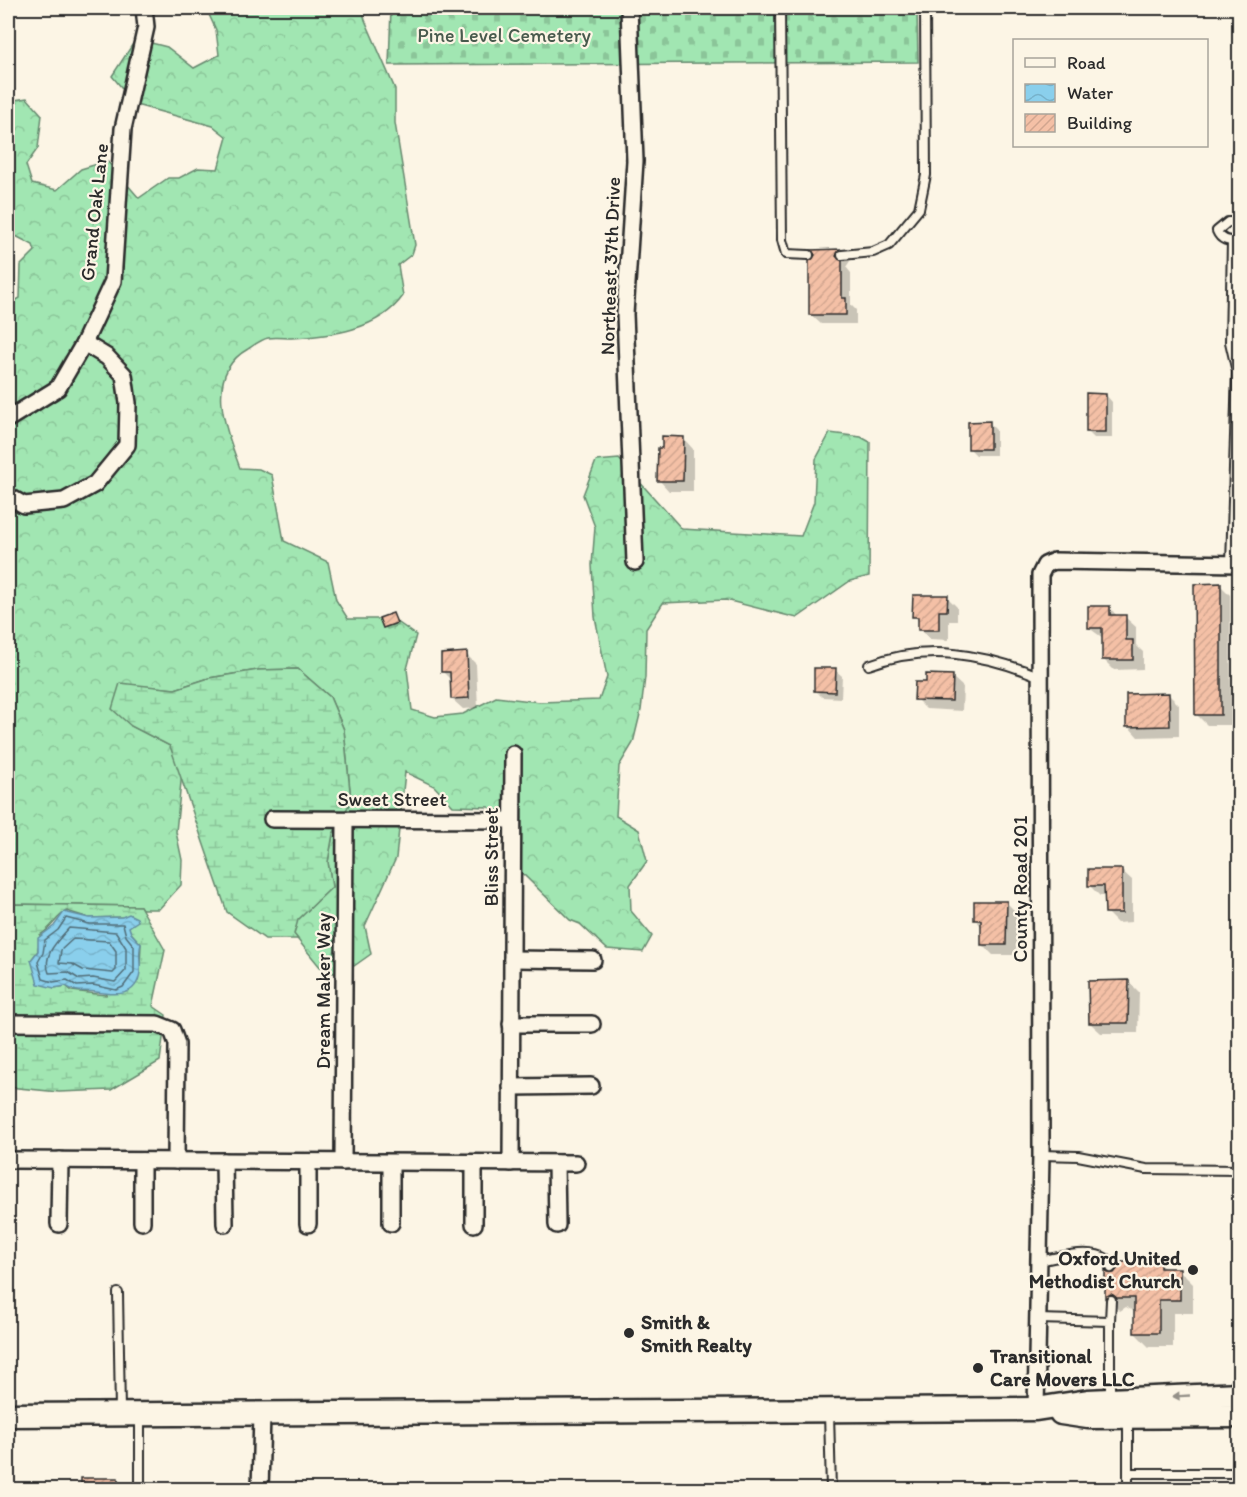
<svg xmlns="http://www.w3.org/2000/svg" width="1247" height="1497" viewBox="0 0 1247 1497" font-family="Itim,sans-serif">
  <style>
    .forest { fill: url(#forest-crowns); stroke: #66886e; stroke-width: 1.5 }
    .wetland { fill: url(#wetland-marsh); stroke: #66886e; stroke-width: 1.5; fill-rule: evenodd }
    .cemetery { fill: url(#cemetery-stones); stroke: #66886e; stroke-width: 1.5 }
    .water { fill: url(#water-waves); stroke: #648d9f; stroke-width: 1.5 }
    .shadow { fill: #0003 }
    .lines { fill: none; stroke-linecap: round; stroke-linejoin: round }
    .shore { stroke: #516d78; stroke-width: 1.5 }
    .building { fill: url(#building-hatch); stroke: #2b2b2b; stroke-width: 1.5 }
    .lane-casing { stroke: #2b2b2b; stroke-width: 12 }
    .street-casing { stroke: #2b2b2b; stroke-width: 20 }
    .secondary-casing { stroke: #2b2b2b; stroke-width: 27 }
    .lane { stroke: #fcf5e5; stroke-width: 8 }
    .street { stroke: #fcf5e5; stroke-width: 15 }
    .secondary { stroke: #fcf5e5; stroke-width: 22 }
    .oneway { fill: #949088 }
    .poi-dot { fill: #2b2b2b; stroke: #fcf5e5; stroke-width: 2 }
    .labels { text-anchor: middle; stroke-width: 4.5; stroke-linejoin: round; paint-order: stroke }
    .park-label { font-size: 20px; fill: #485a4d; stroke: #fcf5e5 }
    .street-label { font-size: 20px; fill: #2b2b2b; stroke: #fcf5e5 }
    .poi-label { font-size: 20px; font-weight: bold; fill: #2b2b2b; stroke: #fcf5e5; text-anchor: start }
  </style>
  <defs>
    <pattern id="forest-crowns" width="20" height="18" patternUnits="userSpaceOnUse" patternTransform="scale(1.5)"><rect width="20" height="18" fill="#a1e6b2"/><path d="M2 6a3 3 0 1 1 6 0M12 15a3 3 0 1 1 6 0" fill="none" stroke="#8bc599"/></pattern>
    <pattern id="wetland-marsh" width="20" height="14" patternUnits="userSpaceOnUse" patternTransform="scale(1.5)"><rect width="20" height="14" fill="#a1e6b2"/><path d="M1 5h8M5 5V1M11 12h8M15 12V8" fill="none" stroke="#8bc599"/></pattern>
    <pattern id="cemetery-stones" width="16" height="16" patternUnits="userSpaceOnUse" patternTransform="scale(1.5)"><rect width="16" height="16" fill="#a1e6b2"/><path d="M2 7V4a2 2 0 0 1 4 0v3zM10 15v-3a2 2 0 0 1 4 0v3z" fill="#8bc599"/></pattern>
    <pattern id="water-waves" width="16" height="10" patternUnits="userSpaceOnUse" patternTransform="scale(1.5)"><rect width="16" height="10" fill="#8acfec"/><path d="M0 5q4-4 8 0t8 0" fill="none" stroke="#77b2cb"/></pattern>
    <pattern id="building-hatch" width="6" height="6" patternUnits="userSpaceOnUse" patternTransform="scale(1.5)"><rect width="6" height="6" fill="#f4c0a6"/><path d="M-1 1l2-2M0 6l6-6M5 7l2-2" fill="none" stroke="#d1a58f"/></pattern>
  </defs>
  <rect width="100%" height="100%" fill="#fcf5e5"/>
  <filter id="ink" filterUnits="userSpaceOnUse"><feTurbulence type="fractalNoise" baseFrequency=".0167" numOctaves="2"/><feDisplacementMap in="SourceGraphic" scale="12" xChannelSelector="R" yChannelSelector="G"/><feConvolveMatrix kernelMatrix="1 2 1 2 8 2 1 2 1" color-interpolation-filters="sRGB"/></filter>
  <g filter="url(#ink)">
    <path class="forest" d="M206,8H362L365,20L395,89V123L415,245L412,254L398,265L403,296C379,330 331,336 291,338C284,338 276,337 268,338C262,339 254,345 248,349C203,374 226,430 240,468L259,469L272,475L284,541L328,562L336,600L348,619H393L416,635L407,669L412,710L435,717L463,714L496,697L540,702L599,700L607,677L595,617L592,565L595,527L583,495L596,461L619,459L682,529L801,536L814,502L816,459L830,433L861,437L870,442L869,576L850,581L797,618L726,600L663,603L646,629L645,677L641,710L633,743L619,766L616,816L639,830L647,861L630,885L631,911L652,936L643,952L607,949L580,924L570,920L520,871L507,839L489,807L453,806L434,786L405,772L396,858L365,926L371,954L340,976L320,967L294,935L297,920L332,887L328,862L333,834L351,800L344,730L330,697L298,669L258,670L209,678L175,689L120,684L131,726L170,746L182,772L176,832L182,860L181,885L159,909H142L140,906L8,904V305L20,298L21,265L35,251L33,245L8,232V101L27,98L42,115L38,148L26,165L32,184L57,190L81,169L107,161L139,198L168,178H179L198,168L218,169L227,137L213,126L136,105L112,76L136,39L167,47L194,68L219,55L216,30Z"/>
    <g class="wetland">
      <path d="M298,669L330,697L344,730L351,801L333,834L328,862L332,887L298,920L294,934L298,939H265L227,912L170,746L131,726L112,709L120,683L175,689L209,678L258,670Z"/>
      <path d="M8,904L140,906L165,950L153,1006L166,1015L160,1061L111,1090L59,1092L8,1087ZM67,911L89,918L123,917L131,933L141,944L140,966L106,995L72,991L66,986L54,988L31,960L38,951L40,935C53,928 56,916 67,911Z"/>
    </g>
    <path class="cemetery" d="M391,8H917L918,62L389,65Z"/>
    <path class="water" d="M64,912L89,918L122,917L129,914L137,918L138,921L129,927L131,933L141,944C138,954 141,961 140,972C137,998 114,995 96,992C84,990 77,994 66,986L54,988L38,984L31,960L38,951V938L54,926Z"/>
    <g class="shadow">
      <path d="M814,251H840L850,261L846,267L851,273V305L856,310V324H821L810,314L817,255Z"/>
      <path d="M1106,395L1112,402V438H1094L1087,431Z"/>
      <path d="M989,423L996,430V455H976L970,449Z"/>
      <path d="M683,438L693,449V491H669L659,480Z"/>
      <path d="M1220,585L1230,595L1231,725H1207L1197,715Z"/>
      <path d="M947,597L957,607V621H949V640L930,639L920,629V622L914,616Z"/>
      <path d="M1109,607L1118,617H1125L1136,627V645L1143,652V669L1114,670L1103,659V638L1089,628Z"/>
      <path d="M392,614L399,626L387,630L384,627Z"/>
      <path d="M466,654L476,664L478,708L463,709L452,699L451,680L443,672Z"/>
      <path d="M835,670L842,676L841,698L822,697L815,690Z"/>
      <path d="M952,677L963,687L962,711L926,709L916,699L927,684Z"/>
      <path d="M1169,695L1179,705V736L1138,737L1128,726Z"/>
      <path d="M1121,870L1132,880V922L1117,923L1106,912V896H1100L1090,886Z"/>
      <path d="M1007,903L1017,913L1016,955H993L982,944V927L975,919Z"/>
      <path d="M1129,982L1139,992L1138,1033H1101L1090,1023Z"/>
      <path d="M1160,1264L1166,1270H1179L1193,1284V1313H1173V1347H1149L1135,1333V1312L1126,1307L1120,1311L1106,1298V1272L1109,1275Z"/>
      <path d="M118,1479L128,1490H82Z"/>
    </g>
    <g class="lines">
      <g class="shore">
        <path d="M66,918L89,924H123L126,936L134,946V972L123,987L116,990L93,985L77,986L67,980L53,982L43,979L38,962L43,953L45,940L58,930Z"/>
        <path d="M69,928L116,932L126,948V970L115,982L93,978L79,979L68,972L49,973C42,954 58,941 69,928Z"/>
        <path d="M73,939L109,941L116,951V970L113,973L83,970L72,964L59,963L61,950Z"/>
      </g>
    </g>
    <g class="building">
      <path d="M840,249L836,256L842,261V298H846V315H809V261L815,255L811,250Z"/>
      <path d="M1086,393L1106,394V432H1086Z"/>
      <path d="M990,421V449H968V422Z"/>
      <path d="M662,436L684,437L683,481H657L658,448H662Z"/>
      <path d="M1221,583V715H1195L1194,584Z"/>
      <path d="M913,595H948L947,611H939V630H918V617H912Z"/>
      <path d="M1088,606H1110V615H1126V640H1133V660H1102V628H1088Z"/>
      <path d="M393,613L397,623L383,628L379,618Z"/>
      <path d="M467,652L469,698L451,699L450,672H441V654Z"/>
      <path d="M814,668H836L835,692L814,691Z"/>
      <path d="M926,674L953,675L952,701L914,700L915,682H926Z"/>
      <path d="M1169,693L1170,726L1126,727V694Z"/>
      <path d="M1088,869H1122V913H1105L1104,886H1088Z"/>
      <path d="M974,901H1007L1006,945H981V920H974Z"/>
      <path d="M1129,980L1128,1023H1089L1088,981Z"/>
      <path d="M1118,1262H1160V1268H1180V1300H1159V1333H1134V1298H1117L1111,1294L1105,1298V1268L1108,1273H1114L1118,1268Z"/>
      <rect x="81" y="1478" width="37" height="12"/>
    </g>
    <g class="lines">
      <defs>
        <g id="lane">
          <path d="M780,8L782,240L786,254L809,255"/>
          <path d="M1240,222H1228L1217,231C1221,241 1229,241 1240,242"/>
          <path d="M842,255L873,252L889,245L919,209L926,175L925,8"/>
          <path d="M1231,564L1237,372L1230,342L1232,241"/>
          <path d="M869,665C928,643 984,654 1041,677"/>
          <path d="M1240,1080V1140"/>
          <path d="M1041,1155L1078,1156L1146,1169L1240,1170"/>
          <path d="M1039,1261C1059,1257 1089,1248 1107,1259L1111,1268"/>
          <path d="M118,1293L120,1411"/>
          <path d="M1038,1319L1110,1321V1398"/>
          <path d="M1110,1321L1111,1300"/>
          <path d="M829,1413L831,1490"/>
          <path d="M1128,1419V1490"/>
          <path d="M1128,1473H1240"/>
          <path d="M140,1490V1417"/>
        </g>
        <g id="street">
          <path d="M629,8L635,161L625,314L635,562"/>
          <path d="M8,419L58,388L84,343L113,281L123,129L146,27L144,8"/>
          <path d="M8,496L24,505L64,501L95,484L127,445L128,403L124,375L107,357L84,343"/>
          <path d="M272,819L512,820"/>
          <path d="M512,959L593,960"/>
          <path d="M8,1023L157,1024L172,1030L177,1044L176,1161"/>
          <path d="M511,1024H592"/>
          <path d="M511,1087L591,1086"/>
          <path d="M8,1160L576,1163"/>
          <path d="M224,1161L225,1224"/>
          <path d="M308,1162V1224"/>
          <path d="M343,1162L345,820"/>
          <path d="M511,1163L513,754"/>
          <path d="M556,1163L557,1225"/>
          <path d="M474,1164V1224"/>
          <path d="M142,1222V1161"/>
          <path d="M391,1223V1163"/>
          <path d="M59,1224L60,1160"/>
          <path d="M1036,1409L1041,1155L1040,575L1045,565L1054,561L1240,564"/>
          <path d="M260,1490L262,1414"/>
        </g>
        <g id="secondary">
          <path d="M1061,1413L1088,1417L1240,1416"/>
          <path d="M8,1415L1036,1409L1088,1401L1240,1394"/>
        </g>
      </defs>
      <use href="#lane" class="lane-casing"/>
      <use href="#street" class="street-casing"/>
      <use href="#secondary" class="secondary-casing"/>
      <use href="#lane" class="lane"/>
      <use href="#street" class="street"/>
      <use href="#secondary" class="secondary"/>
    </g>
    <defs><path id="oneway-solid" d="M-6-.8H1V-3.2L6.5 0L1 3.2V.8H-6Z" transform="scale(1.5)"/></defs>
    <use class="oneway" href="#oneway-solid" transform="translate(1181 1396) rotate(177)"/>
  </g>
  <g class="poi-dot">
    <circle cx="1193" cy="1270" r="6"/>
    <circle cx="629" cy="1333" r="6"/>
    <circle cx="978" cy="1368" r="6"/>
  </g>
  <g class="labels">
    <g class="park-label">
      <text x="504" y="42">Pine Level Cemetery</text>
    </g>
    <g class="street-label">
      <text transform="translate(94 212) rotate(-84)" y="7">Grand Oak Lane</text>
      <text transform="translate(610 266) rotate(-88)" y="7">Northeast 37th Drive</text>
      <text x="392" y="806">Sweet Street</text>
      <text transform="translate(491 857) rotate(-90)" y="7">Bliss Street</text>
      <text transform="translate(1020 889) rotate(-90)" y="7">County Road 201</text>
      <text transform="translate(323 991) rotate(-90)" y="7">Dream Maker Way</text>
    </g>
    <g class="poi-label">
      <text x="1181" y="1265" text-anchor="end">Oxford United<tspan x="1181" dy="23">Methodist Church</tspan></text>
      <text x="641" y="1329">Smith &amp;<tspan x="641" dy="23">Smith Realty</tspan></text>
      <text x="990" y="1363">Transitional<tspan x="990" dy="23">Care Movers LLC</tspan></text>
    </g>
  </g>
  <rect width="1247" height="1497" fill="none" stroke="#fcf5e5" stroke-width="30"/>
  <rect x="15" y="15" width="1217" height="1467" fill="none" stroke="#2b2b2b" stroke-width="2" filter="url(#ink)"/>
  <rect x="1013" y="39" width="195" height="108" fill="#fcf5e5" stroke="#a8a49b" stroke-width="1.5"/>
  <rect x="1025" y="58" width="30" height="9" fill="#fcf5e5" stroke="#a8a49b" stroke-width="1.5"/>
  <text x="1067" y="69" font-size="18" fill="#2b2b2b">Road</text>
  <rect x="1025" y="84" width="30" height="18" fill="url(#water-waves)" stroke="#a8a49b" stroke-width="1.5"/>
  <text x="1067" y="99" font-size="18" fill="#2b2b2b">Water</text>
  <rect x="1025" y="114" width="30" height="18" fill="url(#building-hatch)" stroke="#a8a49b" stroke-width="1.5"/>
  <text x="1067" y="129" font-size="18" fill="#2b2b2b">Building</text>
</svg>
